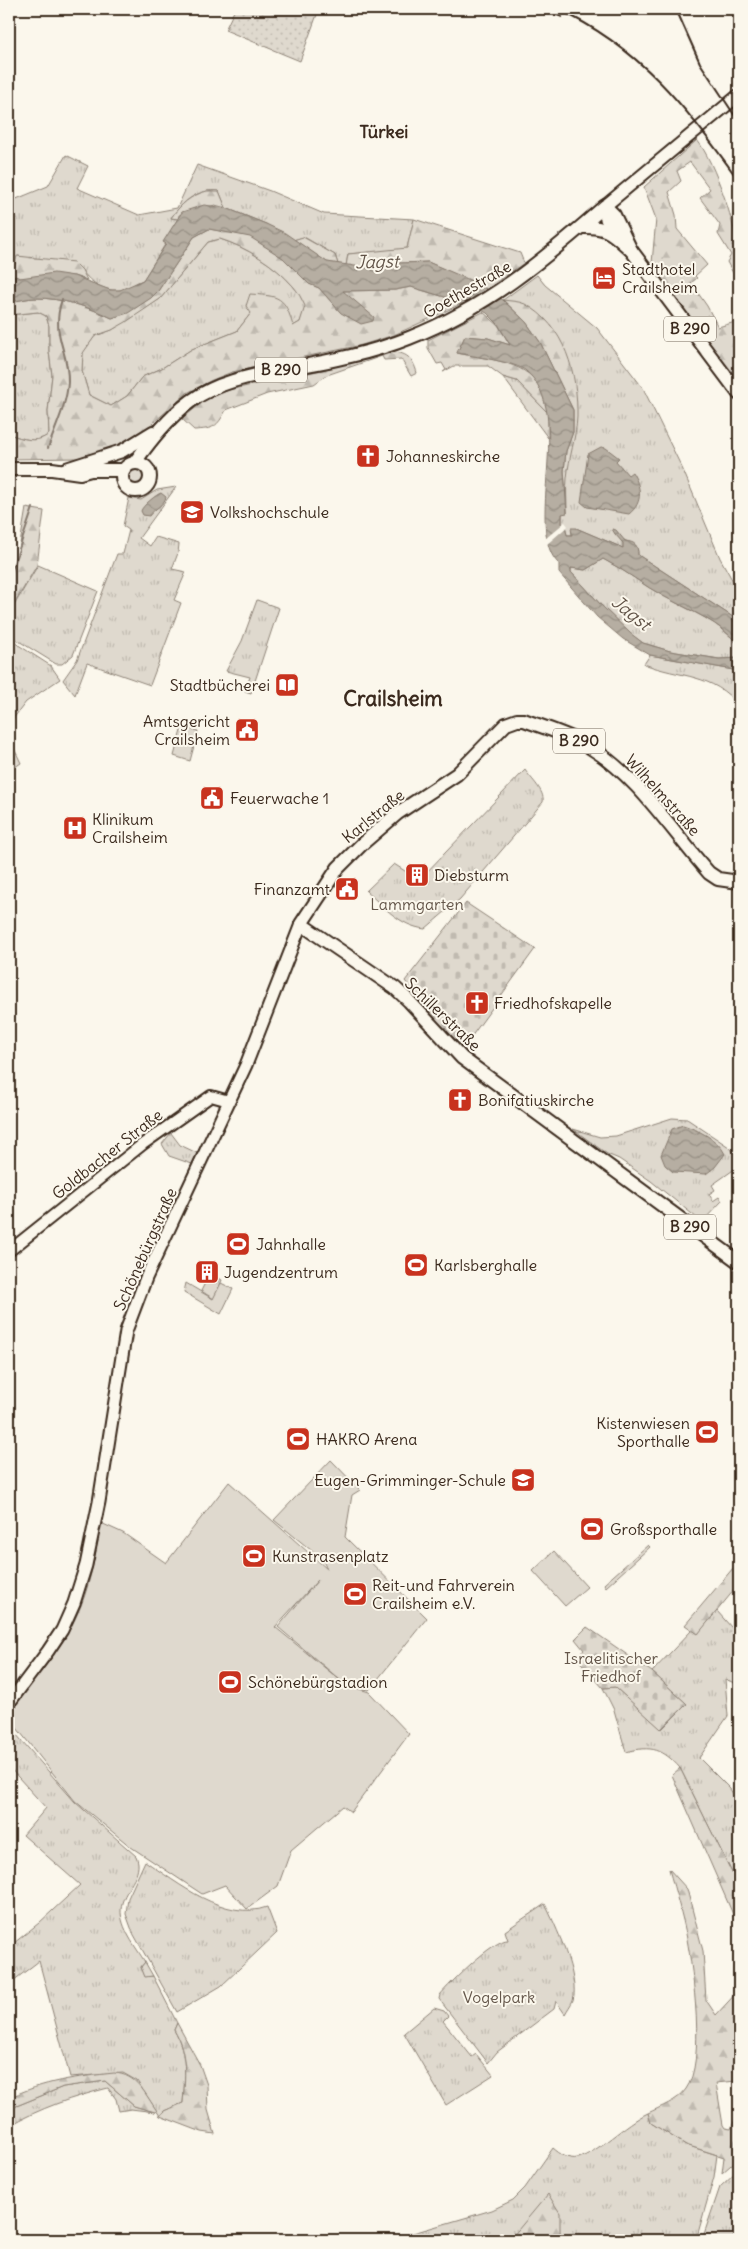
<svg xmlns="http://www.w3.org/2000/svg" width="748" height="2249" viewBox="0 0 748 2249" font-family="Delius,sans-serif">
  <style>
    .grass { fill: url(#grass-tufts); stroke: #8d8276 }
    .forest { fill: url(#forest-firs); stroke: #8d8276; fill-rule: evenodd }
    .cemetery { fill: url(#cemetery-stones); stroke: #8d8276 }
    .garden { fill: url(#garden-dots); stroke: #8d8276 }
    .pitch { fill: #dfd9ce; stroke: #8d8276; fill-rule: evenodd }
    .water { fill: url(#water-waves); stroke: #85796d }
    .pier { fill: #fbf7ec }
    .lines { fill: none; stroke-linecap: round; stroke-linejoin: round }
    .stream { stroke: #85796d; stroke-width: 2 }
    .tertiary-casing { stroke: #3b2a1e; stroke-width: 14 }
    .secondary-casing { stroke: #3b2a1e; stroke-width: 15 }
    .primary-casing { stroke: #3b2a1e; stroke-width: 16 }
    .tertiary { stroke: #fbf7ec; stroke-width: 10 }
    .secondary { stroke: #fbf7ec; stroke-width: 11 }
    .primary { stroke: #fbf7ec; stroke-width: 12 }
    .rail { stroke: #3b2a1e; stroke-width: 2 }
    .labels { text-anchor: middle; stroke-width: 4; stroke-linejoin: round; paint-order: stroke }
    .shield { fill: #fbf7ec; stroke: #75685c; stroke-width: 1 }
    .shield-label { font-size: 15px; font-weight: bold; fill: #3b2a1e }
    .poi-label { font-size: 16px; fill: #3b2a1e; stroke: #fbf7ec; text-anchor: start }
    .street-label { font-size: 16px; fill: #3b2a1e; stroke: #fbf7ec }
    .park-label { font-size: 16px; fill: #64564a; stroke: #fbf7ec }
    .neighbourhood-label { font-size: 18px; font-weight: bold; fill: #3b2a1e; stroke: #fbf7ec }
    .water-label { font-size: 18px; font-style: italic; fill: #605246; stroke: #fbf7ec }
    .district-label { font-size: 21px; font-weight: bold; fill: #3b2a1e; stroke: #fbf7ec }
  </style>
  <defs>
    <pattern id="grass-tufts" width="24" height="20" patternUnits="userSpaceOnUse" patternTransform="scale(1.25)"><rect width="24" height="20" fill="#dfd9ce"/><path d="M3 7l-1-3M5 7V3M7 7l1-3M15 17l-1-3M17 17v-4M19 17l1-3" fill="none" stroke="#c0bab0"/></pattern>
    <pattern id="forest-firs" width="22" height="20" patternUnits="userSpaceOnUse" patternTransform="scale(1.25)"><rect width="22" height="20" fill="#dfd9ce"/><path d="M5 1l3.5 6h-7zM16 11l3.5 6h-7z" fill="#c0bab0"/></pattern>
    <pattern id="cemetery-stones" width="16" height="16" patternUnits="userSpaceOnUse" patternTransform="scale(1.25)"><rect width="16" height="16" fill="#dfd9ce"/><path d="M2 7V4a2 2 0 0 1 4 0v3zM10 15v-3a2 2 0 0 1 4 0v3z" fill="#c0bab0"/></pattern>
    <pattern id="garden-dots" width="8" height="8" patternUnits="userSpaceOnUse" patternTransform="scale(1.25)"><rect width="8" height="8" fill="#dfd9ce"/><path d="M2 2h.1M6 6h.1" fill="none" stroke="#c0bab0" stroke-width="1.8" stroke-linecap="round"/></pattern>
    <pattern id="water-waves" width="16" height="10" patternUnits="userSpaceOnUse" patternTransform="scale(1.25)"><rect width="16" height="10" fill="#b6aea2"/><path d="M0 5q4-4 8 0t8 0" fill="none" stroke="#958e83"/></pattern>
  </defs>
  <rect width="100%" height="100%" fill="#fbf7ec"/>
  <filter id="ink" filterUnits="userSpaceOnUse"><feTurbulence type="fractalNoise" baseFrequency=".02" numOctaves="2"/><feDisplacementMap in="SourceGraphic" scale="10" xChannelSelector="R" yChannelSelector="G"/><feConvolveMatrix kernelMatrix="1 2 1 2 8 2 1 2 1" color-interpolation-filters="sRGB"/></filter>
  <g filter="url(#ink)">
    <g class="grass">
      <path d="M66,155L88,166L77,188L139,215L177,208L197,165L270,191L324,214L414,219L407,249L348,254L346,266L338,264L335,255L304,237L293,240L266,224L226,208L219,191C198,188 182,202 171,218L178,219L164,242L166,243L143,280C136,282 131,287 124,289C109,294 89,283 82,270L18,256L9,280V202L48,186Z"/>
      <path d="M220,239C246,247 275,265 293,286C298,291 302,299 306,306L300,322L293,326L251,313L237,331L192,349L162,368L142,377L127,396L111,406L89,395L82,371L83,352L95,336L112,330L160,299L208,242Z"/>
      <path d="M537,275L545,285L597,328L643,388L683,470L720,558L739,592V621L638,555C638,544 635,544 626,541C621,539 617,533 613,530L623,543V548L576,528L573,535H567L565,525H562V514L566,451L573,432L557,374L540,342L526,322L503,300Z"/>
      <path d="M38,312L46,316L49,326V351L52,375L48,411L49,434C37,444 23,439 9,434V315Z"/>
      <path d="M503,377L517,381L548,413V438Z"/>
      <circle cx="137" cy="477" r="8"/>
      <path d="M176,487L139,538L150,546L156,537L179,544L178,553L172,569L186,572L174,600L181,603L150,685L87,663L75,695L63,680L77,660L117,554H123L129,530L123,526L129,498L141,500L157,490Z"/>
      <path d="M603,559C625,570 644,586 665,597C690,611 721,622 739,646V658L719,659L670,651L643,643L629,633L601,605L571,572V568L585,570Z"/>
      <path d="M38,565L98,591L73,655L62,664H56L9,635V614Z"/>
      <path d="M257,600L279,608L251,693L245,691L250,677L226,671L242,641Z"/>
      <path d="M9,639L51,666L60,679L26,702L9,724Z"/>
      <path d="M650,655L739,671V706C713,673 680,678 644,664Z"/>
      <path d="M525,770C531,779 545,791 543,802L460,899L425,929C400,926 384,907 366,891L394,864L419,880Z"/>
      <path d="M672,1118L687,1119L729,1147L739,1158V1166L712,1185L715,1190L709,1194L713,1201L719,1197L722,1201L702,1222L651,1181L619,1159L607,1154L573,1129L600,1137L616,1136Z"/>
      <path d="M171,1133L180,1145L197,1153L192,1164L169,1156L162,1144Z"/>
      <path d="M210,1273L222,1280L214,1299L201,1291Z"/>
      <path d="M717,1611L739,1636V1685L725,1679L728,1716L699,1758L730,1789L739,1804V1887L680,1768C663,1749 652,1745 626,1752L614,1710L603,1688L615,1687L662,1729L687,1704L652,1672L692,1630L698,1633Z"/>
      <path d="M9,1726L75,1802L136,1856C145,1875 122,1890 121,1909C120,1928 136,1947 145,1962L141,1967L145,1976H153L177,2023L174,2030C188,2054 185,2077 183,2103L164,2111L160,2116L137,2081L123,2073L70,2077L39,1961L9,1984V1947L39,1923L80,1885L23,1835L46,1808L9,1767Z"/>
      <path d="M145,1861C177,1883 226,1922 267,1907L277,1933L221,1986L177,2012L133,1933L126,1914L128,1898Z"/>
      <path d="M545,1904C555,1924 580,1978 573,2000C571,2005 567,2010 565,2014L556,2001L554,2009L497,2052L488,2063L439,1999L440,1995C450,1983 494,1939 508,1940L505,1931Z"/>
      <path d="M434,2008L444,2011L448,2016L443,2021L472,2057L476,2054L493,2075L446,2105L404,2033Z"/>
      <path d="M105,2081L134,2106L155,2112L131,2109L119,2111L116,2099L108,2088C73,2097 40,2108 9,2126V2109L63,2087Z"/>
      <path d="M648,2113L651,2123L686,2145L717,2155L714,2177L696,2240H560L559,2213L513,2236L518,2240H389L492,2210L513,2200L525,2188L553,2148C560,2154 568,2160 578,2158C596,2154 626,2123 648,2113Z"/>
      <path d="M739,2169V2240H702L720,2187Z"/>
    </g>
    <g class="forest">
      <path d="M697,140C715,162 737,229 739,257C740,266 739,275 739,284L727,262L731,255L718,234L720,225L700,198L710,189L690,162L677,171L681,181L669,192L676,215L677,229L707,265L695,276L697,278L691,283L707,306L718,327L739,321V384L692,325L652,263L656,219L644,187Z"/>
      <path d="M207,191H219L226,208L215,205L179,215L178,219L171,218C180,205 191,195 207,191Z"/>
      <path d="M414,219L520,253L524,263L487,289L428,262L400,263L369,268L346,266L348,254L407,248Z"/>
      <path d="M209,229L250,236L283,258L309,284L319,288L341,313L342,291L395,290L411,287L455,300L461,304L394,335L362,345L270,364L232,372L212,380L187,393L144,431L109,453L78,458L9,459V434C23,439 37,444 49,434L48,411L52,375L49,351V326L46,316L38,312L9,315V302C18,301 27,298 36,298C62,298 88,307 112,318C129,311 144,304 158,291L194,237ZM220,239C246,247 275,265 293,286C298,291 302,300 305,306L300,322L293,326C285,296 279,296 250,294L246,306L251,313L237,331L192,349L162,368L142,377L127,396L111,406L89,395L82,371L83,353L95,336L112,330L126,322L160,299L208,242Z"/>
      <path d="M303,237L335,255L338,264L327,262L293,240Z"/>
      <path d="M17,256L74,262L82,270L87,280L74,276L20,278L12,275Z"/>
      <path d="M503,300C509,301 519,301 525,304C565,325 578,375 577,417C576,438 569,457 567,478C566,489 567,501 567,513L564,471L566,451L573,432V410L540,342L526,322Z"/>
      <path d="M483,312L498,325L510,345L488,338L465,336L457,353C483,359 525,360 539,386C543,394 545,404 548,413L517,381L503,377L488,366H454L443,372L446,370L442,363L437,364L428,348V340Z"/>
      <path d="M390,352C406,352 413,358 417,373L411,376L401,359L384,360L382,356L327,375L314,384L267,394L226,410C217,427 214,429 194,430L182,419L205,400L229,390L322,370Z"/>
      <path d="M26,508L44,511L37,565L9,613V576L18,556Z"/>
      <path d="M11,742L21,763L9,771V746Z"/>
      <path d="M739,1561V1584L698,1634L685,1625Z"/>
      <path d="M680,1768L739,1887V1928L672,1775Z"/>
      <path d="M669,1869L687,1889L703,1951L706,2000L716,2015L739,1990V2078L736,2081L716,2083L723,2125L725,2128L731,2129L739,2109V2158L722,2173L724,2157L686,2145L651,2123L648,2113C660,2107 678,2101 686,2089C706,2062 693,1972 687,1939C683,1916 675,1892 669,1869Z"/>
      <path d="M145,1962L153,1976L145,1977L141,1967Z"/>
      <path d="M177,2023L200,2065L207,2085L208,2110L215,2134L202,2132L160,2116L164,2111L183,2103C185,2077 188,2053 174,2030Z"/>
      <path d="M114,2073C137,2074 145,2094 157,2111L155,2112L134,2106L105,2081L63,2087L9,2109V2098C43,2081 77,2077 114,2073Z"/>
      <path d="M548,2194L560,2213V2240H518L513,2236Z"/>
    </g>
    <g class="cemetery">
      <path d="M466,903L535,949L463,1048L443,1029L405,981Z"/>
      <path d="M587,1627L652,1672L687,1704L661,1729L615,1687L603,1688L576,1657L584,1650L575,1639Z"/>
    </g>
    <path class="garden" d="M235,9H319L300,61L225,30Z"/>
    <g class="pitch">
      <path d="M182,727L198,731L190,761L174,756Z"/>
      <path d="M186,1283L213,1299L221,1283L233,1289L221,1314L184,1292Z"/>
      <path d="M331,1460L360,1490L352,1495L345,1537L427,1618L369,1690L353,1687L369,1692L409,1734L351,1812L343,1806L291,1850L278,1886L247,1909L225,1885L202,1894L131,1847L75,1801L9,1718V1712C31,1684 60,1651 75,1619C90,1589 95,1555 101,1523L123,1533L166,1563L229,1482L327,1569L322,1559L274,1520ZM318,1580L278,1627L346,1685L275,1627Z"/>
      <path d="M648,1545L650,1547L606,1587L604,1584Z"/>
      <path d="M554,1551L587,1587L565,1606L533,1571Z"/>
    </g>
    <g class="water">
      <path d="M204,205L226,208L266,224L285,233L327,262L369,268L400,263L428,262L477,283L503,300L526,322L540,342L573,410V432L566,451L564,471L567,513L562,514V524L565,525L567,535H572L571,528H576L623,548V543L615,534L612,529L616,530L625,541C635,542 638,545 638,555L739,621V646C721,622 691,611 665,597C644,586 625,570 603,559L585,570L571,568V572L601,605L630,633L643,643L670,651L719,659L739,658V671L650,655L623,639L597,617L559,573V564C522,529 576,413 526,371C516,362 472,356 457,353L465,336L488,338L510,345L498,324L487,313L470,304H461L455,300L411,287L395,290L343,291L374,317L373,321L361,324L341,313L319,288L309,284L283,258L250,237L209,229L194,237L158,291L151,298L128,313L112,318C89,307 62,298 36,298C27,298 18,301 9,302V280L12,275L20,278L54,273L74,276L110,290H120L143,280L166,244L163,242L182,212Z"/>
      <path d="M601,447L606,448L619,458L616,461L628,475L632,472C641,486 644,502 629,514L587,507L581,502L588,454Z"/>
      <path d="M161,493L166,497C164,505 154,509 149,516L143,515L141,511C142,506 157,494 161,493Z"/>
      <path d="M683,1125C698,1130 718,1139 725,1154L715,1167L706,1174L673,1172L665,1165L661,1155L672,1129Z"/>
    </g>
    <path class="pier" d="M565,522L568,526L546,545L545,539Z"/>
    <g class="lines">
      <g class="stream">
        <path d="M48,448C55,428 67,404 68,382C69,349 50,336 62,299"/>
        <path d="M9,578L33,508"/>
      </g>
      <defs>
        <path id="tertiary" d="M9,1251L143,1144L211,1096L229,1101"/>
        <g id="secondary">
          <path d="M616,235L606,219L605,206L739,95"/>
          <path d="M9,1703L48,1651L62,1630L74,1603L86,1565L99,1502L126,1331L146,1278L246,1065L301,924"/>
        </g>
        <g id="primary">
          <path d="M582,227C608,226 613,234 631,250L739,394"/>
          <path d="M135,462C151,440 168,418 191,401C220,380 256,375 291,368C330,361 372,353 409,338C488,307 542,261 605,206L614,215L631,250"/>
          <circle cx="136" cy="477" r="14"/>
          <path d="M9,469H52L80,473L91,470H124"/>
          <path d="M66,469L122,451L153,432"/>
          <path d="M739,882L718,879L709,873C671,830 638,776 588,746C568,734 545,728 524,720H517L506,724L457,774L398,813L362,844L338,868L301,924L395,988L409,1001L462,1058L739,1262"/>
        </g>
      </defs>
      <use href="#tertiary" class="tertiary-casing"/>
      <use href="#secondary" class="secondary-casing"/>
      <use href="#primary" class="primary-casing"/>
      <use href="#tertiary" class="tertiary"/>
      <use href="#secondary" class="secondary"/>
      <use href="#primary" class="primary"/>
      <g class="rail">
        <path d="M544,9L562,17"/>
        <path d="M557,9C639,46 689,110 739,181"/>
        <path d="M676,9L700,63L739,122"/>
      </g>
    </g>
  </g>
  <defs>
    <symbol id="hotel-square" viewBox="-11 -11 22 22"><rect x="-9" y="-9" width="18" height="18" rx="4" fill="#c8321e" stroke="#fbf7ec"/><path d="M-6-4.5h1.5V1H6V5H4.5V3h-9V5H-6ZM-4 0a1.8 1.8 0 1 1 3.6 0ZM.5 0V-2.5h3Q6-2.5 6 0Z" fill="#fff"/></symbol>
    <symbol id="church-square" viewBox="-11 -11 22 22"><rect x="-9" y="-9" width="18" height="18" rx="4" fill="#c8321e" stroke="#fbf7ec"/><path d="M-1.2-6h2.4v3.5h3.3v2.4h-3.3V6h-2.4V-.1h-3.3v-2.4h3.3Z" fill="#fff"/></symbol>
    <symbol id="university-square" viewBox="-11 -11 22 22"><rect x="-9" y="-9" width="18" height="18" rx="4" fill="#c8321e" stroke="#fbf7ec"/><path d="M0-5L7-2L0 1L-7-2ZM-4 1L0 2.5L4 1V4Q0 6-4 4Z" fill="#fff"/></symbol>
    <symbol id="library-square" viewBox="-11 -11 22 22"><rect x="-9" y="-9" width="18" height="18" rx="4" fill="#c8321e" stroke="#fbf7ec"/><path d="M-6-4Q-3-5.5-.7-3.5V5Q-3 3-6 4ZM6-4Q3-5.5 .7-3.5V5Q3 3 6 4Z" fill="#fff"/></symbol>
    <symbol id="civic-square" viewBox="-11 -11 22 22"><rect x="-9" y="-9" width="18" height="18" rx="4" fill="#c8321e" stroke="#fbf7ec"/><path d="M-.6-6.5H3V-4.5H.6V-3L4-1V1h2V6H-6V1h2V-1L-.6-3ZM-1.2 2.5V6h2.4V2.5Z" fill="#fff"/></symbol>
    <symbol id="hospital-square" viewBox="-11 -11 22 22"><rect x="-9" y="-9" width="18" height="18" rx="4" fill="#c8321e" stroke="#fbf7ec"/><path d="M-5-5h3v3.5h4V-5h3V5h-3V1.5h-4V5h-3Z" fill="#fff"/></symbol>
    <symbol id="building-square" viewBox="-11 -11 22 22"><rect x="-9" y="-9" width="18" height="18" rx="4" fill="#c8321e" stroke="#fbf7ec"/><path d="M-4-6H4V6H1V3H-1V6H-4ZM-2.5-4.3h1.7v1.8h-1.7ZM.8-4.3h1.7v1.8H.8ZM-2.5-1h1.7V.8h-1.7ZM.8-1h1.7V.8H.8Z" fill="#fff"/></symbol>
    <symbol id="stadium-square" viewBox="-11 -11 22 22"><rect x="-9" y="-9" width="18" height="18" rx="4" fill="#c8321e" stroke="#fbf7ec"/><path d="M0-5a6.5 5 0 1 0 0 10a6.5 5 0 1 0 0-10ZM-3.5-1.8h7v3.6h-7Z" fill="#fff"/></symbol>
    <symbol id="school-square" viewBox="-11 -11 22 22"><rect x="-9" y="-9" width="18" height="18" rx="4" fill="#c8321e" stroke="#fbf7ec"/><path d="M0-5L7-2L0 1L-7-2ZM-4 1L0 2.5L4 1V4Q0 6-4 4Z" fill="#fff"/></symbol>
  </defs>
  <g fill-rule="evenodd">
    <use href="#hotel-square" x="590" y="264" width="28" height="28"/>
    <use href="#church-square" x="354" y="442" width="28" height="28"/>
    <use href="#university-square" x="178" y="498" width="28" height="28"/>
    <use href="#library-square" x="273" y="671" width="28" height="28"/>
    <use href="#civic-square" x="233" y="716" width="28" height="28"/>
    <use href="#civic-square" x="198" y="784" width="28" height="28"/>
    <use href="#hospital-square" x="61" y="814" width="28" height="28"/>
    <use href="#building-square" x="403" y="861" width="28" height="28"/>
    <use href="#civic-square" x="333" y="875" width="28" height="28"/>
    <use href="#church-square" x="463" y="989" width="28" height="28"/>
    <use href="#church-square" x="446" y="1086" width="28" height="28"/>
    <use href="#stadium-square" x="224" y="1230" width="28" height="28"/>
    <use href="#stadium-square" x="402" y="1251" width="28" height="28"/>
    <use href="#building-square" x="193" y="1258" width="28" height="28"/>
    <use href="#stadium-square" x="693" y="1418" width="28" height="28"/>
    <use href="#stadium-square" x="284" y="1425" width="28" height="28"/>
    <use href="#school-square" x="509" y="1466" width="28" height="28"/>
    <use href="#stadium-square" x="578" y="1515" width="28" height="28"/>
    <use href="#stadium-square" x="240" y="1542" width="28" height="28"/>
    <use href="#stadium-square" x="341" y="1580" width="28" height="28"/>
    <use href="#stadium-square" x="216" y="1668" width="28" height="28"/>
  </g>
  <g class="labels">
    <g class="shield">
      <rect x="664" y="316.5" width="52" height="25" rx="4"/>
      <rect x="255" y="357.5" width="52" height="25" rx="4"/>
      <rect x="553" y="728.5" width="52" height="25" rx="4"/>
      <rect x="664" y="1214.5" width="52" height="25" rx="4"/>
    </g>
    <g class="shield-label">
      <text x="690" y="334">B 290</text>
      <text x="281" y="375">B 290</text>
      <text x="579" y="746">B 290</text>
      <text x="690" y="1232">B 290</text>
    </g>
    <g class="poi-label">
      <text x="622" y="275">Stadthotel<tspan x="622" dy="18">Crailsheim</tspan></text>
      <text x="386" y="462">Johanneskirche</text>
      <text x="210" y="518">Volkshochschule</text>
      <text x="270" y="691" text-anchor="end">Stadtbücherei</text>
      <text x="230" y="727" text-anchor="end">Amtsgericht<tspan x="230" dy="18">Crailsheim</tspan></text>
      <text x="230" y="804">Feuerwache 1</text>
      <text x="92" y="825">Klinikum<tspan x="92" dy="18">Crailsheim</tspan></text>
      <text x="434" y="881">Diebsturm</text>
      <text x="330" y="895" text-anchor="end">Finanzamt</text>
      <text x="494" y="1009">Friedhofskapelle</text>
      <text x="478" y="1106">Bonifatiuskirche</text>
      <text x="256" y="1250">Jahnhalle</text>
      <text x="434" y="1271">Karlsberghalle</text>
      <text x="224" y="1278">Jugendzentrum</text>
      <text x="690" y="1429" text-anchor="end">Kistenwiesen<tspan x="690" dy="18">Sporthalle</tspan></text>
      <text x="316" y="1445">HAKRO Arena</text>
      <text x="506" y="1486" text-anchor="end">Eugen-Grimminger-Schule</text>
      <text x="610" y="1535">Großsporthalle</text>
      <text x="272" y="1562">Kunstrasenplatz</text>
      <text x="372" y="1591">Reit-und Fahrverein<tspan x="372" dy="18">Crailsheim e.V.</tspan></text>
      <text x="248" y="1688">Schönebürgstadion</text>
    </g>
    <g class="street-label">
      <text transform="translate(467 289) rotate(-30)" y="6">Goethestraße</text>
      <text transform="translate(663 795) rotate(48)" y="6">Wilhelmstraße</text>
      <text transform="translate(373 816) rotate(-39)" y="6">Karlstraße</text>
      <text transform="translate(443 1014) rotate(44)" y="6">Schillerstraße</text>
      <text transform="translate(107 1154) rotate(-38)" y="6">Goldbacher Straße</text>
      <text transform="translate(145 1249) rotate(-66)" y="6">Schönebürgstraße</text>
    </g>
    <g class="park-label">
      <text x="417" y="910">Lammgarten</text>
      <text x="611" y="1664">Israelitischer<tspan x="611" dy="18">Friedhof</tspan></text>
      <text x="499" y="2003">Vogelpark</text>
    </g>
    <g class="neighbourhood-label">
      <text x="384" y="138">Türkei</text>
    </g>
    <g class="water-label">
      <text transform="translate(377 262) rotate(-1)" y="6">Jagst</text>
      <text transform="translate(631 613) rotate(39)" y="6">Jagst</text>
    </g>
    <g class="district-label">
      <text x="393" y="706">Crailsheim</text>
    </g>
  </g>
  <rect width="748" height="2249" fill="none" stroke="#fbf7ec" stroke-width="30"/>
  <rect x="15" y="15" width="718" height="2219" fill="none" stroke="#3b2a1e" stroke-width="2" filter="url(#ink)"/>
</svg>
